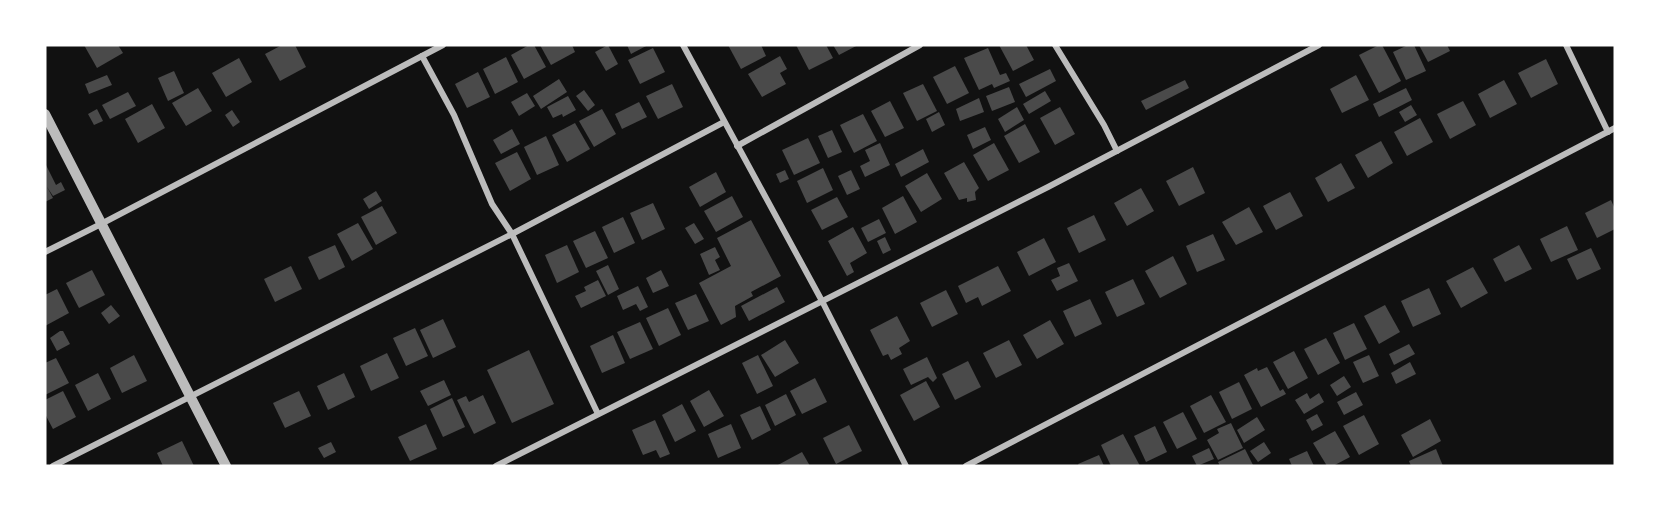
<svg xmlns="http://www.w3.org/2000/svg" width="1660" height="511" viewBox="0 0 1660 511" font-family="'Open Sans',sans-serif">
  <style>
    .building { fill: #4a4a4a }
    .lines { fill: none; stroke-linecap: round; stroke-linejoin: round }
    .minor { stroke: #bcbcbc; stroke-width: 6 }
    .tertiary { stroke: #bcbcbc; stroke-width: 10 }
  </style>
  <rect width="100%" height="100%" fill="#111"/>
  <g class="building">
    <path d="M84,45H118L123,53L97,68Z"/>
    <path d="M282,45H295L306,67L280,81L265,54Z"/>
    <path d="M529,45H534L546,67L524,79L511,55Z"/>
    <path d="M540,45H572L575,52L551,65Z"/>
    <path d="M608,45L618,64L606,71L595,52Z"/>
    <path d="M627,45H648L631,54Z"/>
    <path d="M728,45H761L766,56L741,69Z"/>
    <path d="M796,45H826L833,58L809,70Z"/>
    <path d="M833,45H858L839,55Z"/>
    <path d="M999,45H1026L1034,60L1013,71Z"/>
    <path d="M1379,45H1382L1401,81L1379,93L1359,55Z"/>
    <path d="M1408,45H1414L1426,71L1406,80L1393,52Z"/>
    <path d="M1419,45H1447L1450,51L1428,62Z"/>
    <path d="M653,48L665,72L640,84L628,60Z"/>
    <path d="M988,48L1000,75L1006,73L1010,81L994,88L992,84L979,90L964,58Z"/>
    <path d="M780,56L787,69L780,73L786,84L762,97L748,74Z"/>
    <path d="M506,57L518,82L495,94L483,69Z"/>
    <path d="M239,58L252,82L226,97L212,73Z"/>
    <path d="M1546,59L1558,84L1531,98L1518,73Z"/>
    <path d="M955,66L969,93L947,104L933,77Z"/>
    <path d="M1050,69L1056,81L1026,97L1019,84Z"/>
    <path d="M174,71L184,93L168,101L158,78Z"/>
    <path d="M478,72L490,97L467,108L455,84Z"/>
    <path d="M107,75L112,85L89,94L85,84Z"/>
    <path d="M1356,75L1369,100L1342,113L1330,89Z"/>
    <path d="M559,79L567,92L541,109L533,96Z"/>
    <path d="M1185,80L1189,88L1146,110L1141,101Z"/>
    <path d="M1504,80L1517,104L1490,118L1478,94Z"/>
    <path d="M672,84L683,107L658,119L646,96Z"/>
    <path d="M923,84L937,111L917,121L903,93Z"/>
    <path d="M1009,87L1015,102L992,111L986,96Z"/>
    <path d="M198,88L212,111L186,126L172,103Z"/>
    <path d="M1406,88L1412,100L1379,117L1373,104Z"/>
    <path d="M584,90L595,105L588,111L576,96Z"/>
    <path d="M1045,91L1051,101L1029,114L1023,104Z"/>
    <path d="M128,92L136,106L110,119L102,105Z"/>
    <path d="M527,93L535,106L519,116L511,102Z"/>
    <path d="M568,96L576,110L563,117L562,114L553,118L547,107Z"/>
    <path d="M979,98L984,112L960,121L956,109Z"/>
    <path d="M890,101L904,128L885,137L871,111Z"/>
    <path d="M1463,101L1476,125L1450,139L1437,114Z"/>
    <path d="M639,102L647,117L622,129L615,114Z"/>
    <path d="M152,104L165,128L138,143L125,119Z"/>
    <path d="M1411,105L1417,115L1405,122L1399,112Z"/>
    <path d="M1017,107L1024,120L1005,132L998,119Z"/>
    <path d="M1060,107L1075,134L1055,145L1040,118Z"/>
    <path d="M97,109L103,121L94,125L88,114Z"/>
    <path d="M602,109L616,134L594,147L579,121Z"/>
    <path d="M232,110L240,122L233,127L225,115Z"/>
    <path d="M939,112L945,125L932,132L926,119Z"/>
    <path d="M863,114L877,141L854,153L840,125Z"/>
    <path d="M1420,118L1433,142L1407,156L1394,132Z"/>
    <path d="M575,123L590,149L567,162L552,135Z"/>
    <path d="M1025,124L1040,152L1019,163L1004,136Z"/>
    <path d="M985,127L991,140L973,149L967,135Z"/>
    <path d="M512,129L520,144L501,154L493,140Z"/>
    <path d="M832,130L842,152L828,158L818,136Z"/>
    <path d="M546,136L559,165L537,175L524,147Z"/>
    <path d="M808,138L820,163L794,175L782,150Z"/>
    <path d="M1381,141L1393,163L1368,178L1355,155Z"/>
    <path d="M880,143L890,165L865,177L860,166L870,161L865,150Z"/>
    <path d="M994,143L1009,170L988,181L973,155Z"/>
    <path d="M923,149L929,162L901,177L895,164Z"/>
    <path d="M517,152L531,179L510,191L495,163Z"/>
    <path d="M964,162L979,188L975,192L976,200L967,202V198L959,200L944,173Z"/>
    <path d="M45,163L56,185L61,182L65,190L53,196L47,187L53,198L45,202Z"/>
    <path d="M1341,163L1355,188L1328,202L1315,178Z"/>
    <path d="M1193,167L1205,193L1179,206L1166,181Z"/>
    <path d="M823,168L833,190L807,203L797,181Z"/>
    <path d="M785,170L789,179L780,183L776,174Z"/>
    <path d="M851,170L860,189L847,195L838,176Z"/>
    <path d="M716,172L726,192L700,207L689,187Z"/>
    <path d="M927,173L942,199L921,212L905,186Z"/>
    <path d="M1141,188L1154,211L1127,226L1114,203Z"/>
    <path d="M376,191L382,201L369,209L363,199Z"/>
    <path d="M1290,192L1303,216L1276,230L1263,206Z"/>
    <path d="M732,196L743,217L716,232L704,211Z"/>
    <path d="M903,196L917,222L895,234L882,208Z"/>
    <path d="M837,197L848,217L822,230L811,210Z"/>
    <path d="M1611,200L1615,209V229L1597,238L1585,213Z"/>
    <path d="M653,203L665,229L642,240L630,213Z"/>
    <path d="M382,206L397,233L376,245L361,217Z"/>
    <path d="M1249,207L1263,232L1236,245L1222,222Z"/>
    <path d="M1094,215L1106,240L1079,253L1067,228Z"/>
    <path d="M623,217L635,243L614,253L602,227Z"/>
    <path d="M879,219L886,233L868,242L861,228Z"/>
    <path d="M751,220L781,276L751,292L753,296L735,306L736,317L721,325L699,283L731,266L717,238Z"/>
    <path d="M358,223L373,249L352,261L337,234Z"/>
    <path d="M694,223L704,239L695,244L685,228Z"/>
    <path d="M1567,226L1578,250L1551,262L1540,239Z"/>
    <path d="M853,227L867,253L850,263L854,272L847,276L828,241Z"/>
    <path d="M595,231L608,258L586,268L573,241Z"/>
    <path d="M1213,234L1225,260L1197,272L1186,246Z"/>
    <path d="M885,237L891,250L883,254L877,241Z"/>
    <path d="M1044,238L1056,262L1029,276L1017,252Z"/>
    <path d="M335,245L345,267L319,280L308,257Z"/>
    <path d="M567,245L579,272L557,283L545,255Z"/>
    <path d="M1519,245L1532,269L1505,282L1493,259Z"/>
    <path d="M715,247L720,257L715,260L720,270L709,275L700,254Z"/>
    <path d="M1591,248L1601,269L1577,280L1567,259Z"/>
    <path d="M1173,256L1187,284L1160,298L1145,271Z"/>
    <path d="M1069,263L1078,281L1057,291L1051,280L1060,276L1057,268Z"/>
    <path d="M608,265L619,289L608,295L596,271Z"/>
    <path d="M291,266L302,289L275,302L264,279Z"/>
    <path d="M998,266L1011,291L982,306L978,297L966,303L958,286Z"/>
    <path d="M1473,267L1488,293L1461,308L1446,281Z"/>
    <path d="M92,270L105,295L79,308L66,283Z"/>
    <path d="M661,270L669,286L653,293L646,278Z"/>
    <path d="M1133,279L1145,304L1117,317L1105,292Z"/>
    <path d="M598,280L606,296L581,308L575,296L586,291L584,287Z"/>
    <path d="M638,286L648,307L640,311L636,304L623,310L617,296Z"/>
    <path d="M777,287L785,302L749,321L741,306Z"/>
    <path d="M1429,288L1441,314L1413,327L1401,301Z"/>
    <path d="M57,289L69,313L45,326V295Z"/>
    <path d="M946,290L958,314L932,327L920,303Z"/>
    <path d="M696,294L709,321L688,330L675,303Z"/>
    <path d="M1090,299L1102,324L1075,337L1063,311Z"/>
    <path d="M111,305L120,316L109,324L101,313Z"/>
    <path d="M1385,305L1400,332L1379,344L1364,316Z"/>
    <path d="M668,308L681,335L659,346L646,318Z"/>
    <path d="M897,316L910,341L899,348L902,354L891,360L888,354L883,356L870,330Z"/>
    <path d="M443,319L456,347L433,358L420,330Z"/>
    <path d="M1050,320L1064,344L1037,359L1023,335Z"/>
    <path d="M640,322L653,349L630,359L617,332Z"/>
    <path d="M1354,323L1367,349L1345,360L1333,333Z"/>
    <path d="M415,328L428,356L406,366L393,338Z"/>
    <path d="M60,331H63L70,344L57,351L50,338Z"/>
    <path d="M613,335L625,363L602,373L590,346Z"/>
    <path d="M1326,338L1340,363L1318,375L1304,349Z"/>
    <path d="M785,340L799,363L775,377L761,355Z"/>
    <path d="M1009,340L1022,365L996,378L983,353Z"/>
    <path d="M1409,344L1415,354L1394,365L1389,354Z"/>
    <path d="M529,350L554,404L512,423L487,370Z"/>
    <path d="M1294,351L1308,378L1288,389L1273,362Z"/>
    <path d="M387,353L399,378L371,391L360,366Z"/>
    <path d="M134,355L147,381L122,393L110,368Z"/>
    <path d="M758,355L773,386L757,394L742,363Z"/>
    <path d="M1369,355L1379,376L1363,383L1353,362Z"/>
    <path d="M927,357L937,378L933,382L928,377L911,385L903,369Z"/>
    <path d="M56,358L69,383L45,395V363Z"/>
    <path d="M968,361L981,387L955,400L942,374Z"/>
    <path d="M1410,362L1416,374L1396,384L1391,373Z"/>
    <path d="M1267,367L1280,391L1283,389L1286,394L1261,407L1244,375L1257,368L1258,371Z"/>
    <path d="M98,373L111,399L88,411L75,385Z"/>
    <path d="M344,373L355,397L328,410L317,386Z"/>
    <path d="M1344,376L1351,387L1337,396L1330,385Z"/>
    <path d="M815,378L827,402L802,414L790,391Z"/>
    <path d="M444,380L451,395L428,406L420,391Z"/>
    <path d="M926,381L940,407L914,421L900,395Z"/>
    <path d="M1239,382L1252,409L1232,419L1219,392Z"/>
    <path d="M709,390L724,416L704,427L690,401Z"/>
    <path d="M63,391L76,417L53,429L45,414V400Z"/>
    <path d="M299,391L311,416L285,428L273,403Z"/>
    <path d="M1356,392L1363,405L1344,415L1337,402Z"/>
    <path d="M1307,393L1310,399L1319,393L1324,402L1304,414L1295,400Z"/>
    <path d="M786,394L796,415L775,426L765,405Z"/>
    <path d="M483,395L496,423L474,434L457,400L466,396L469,402Z"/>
    <path d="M1211,395L1226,422L1204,433L1190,406Z"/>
    <path d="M452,398L465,427L443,437L430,409Z"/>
    <path d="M682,404L696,431L675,442L662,415Z"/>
    <path d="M760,406L771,430L752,440L740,415Z"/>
    <path d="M1183,412L1197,439L1177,449L1163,422Z"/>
    <path d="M1317,414L1323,425L1312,431L1306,420Z"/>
    <path d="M1364,415L1379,444L1359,455L1343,426Z"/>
    <path d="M1257,417L1265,430L1244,443L1237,430Z"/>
    <path d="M1430,419L1441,441L1413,457L1401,435Z"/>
    <path d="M655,420L670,454L660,458L656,450L643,455L632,430Z"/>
    <path d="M1231,423L1243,448L1218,460L1207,440L1219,433L1217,429Z"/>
    <path d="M426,424L437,449L410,461L398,437Z"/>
    <path d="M731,424L741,448L718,458L708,434Z"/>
    <path d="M849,425L862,451L836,464L823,438Z"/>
    <path d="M1155,426L1167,452L1146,462L1134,436Z"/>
    <path d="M1335,431L1350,457L1333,466H1327L1313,443Z"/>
    <path d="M1123,434L1140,466H1111L1101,445Z"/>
    <path d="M182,441L194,466H163L157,453Z"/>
    <path d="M331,442L336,452L324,458L318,448Z"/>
    <path d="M1264,442L1271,453L1258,462L1250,451Z"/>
    <path d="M1209,448L1214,459L1197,466L1192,456Z"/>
    <path d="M1245,449L1253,465L1220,466L1218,462Z"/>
    <path d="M1436,449L1443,466H1411L1409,461Z"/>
    <path d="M1307,451L1314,466H1292L1289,459Z"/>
    <path d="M802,452L810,466H776Z"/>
    <path d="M1099,455L1104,466H1079L1078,464Z"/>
  </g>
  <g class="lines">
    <g class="minor">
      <path d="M683,45L822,301L906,466"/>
      <path d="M1055,45L1104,125L1117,151"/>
      <path d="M1566,45L1608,132"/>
      <path d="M422,56L454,115L492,204L512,234L598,414"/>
      <path d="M737,146L920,45"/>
      <path d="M45,252L101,224L443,45"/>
      <path d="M53,466L512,234L724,122"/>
      <path d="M496,466L1048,187L1319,45"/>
      <path d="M966,466L1615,128"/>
    </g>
    <path class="tertiary" d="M45,114L226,466"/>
  </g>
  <rect width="1660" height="511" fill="none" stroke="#ffffff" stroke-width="93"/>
</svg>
